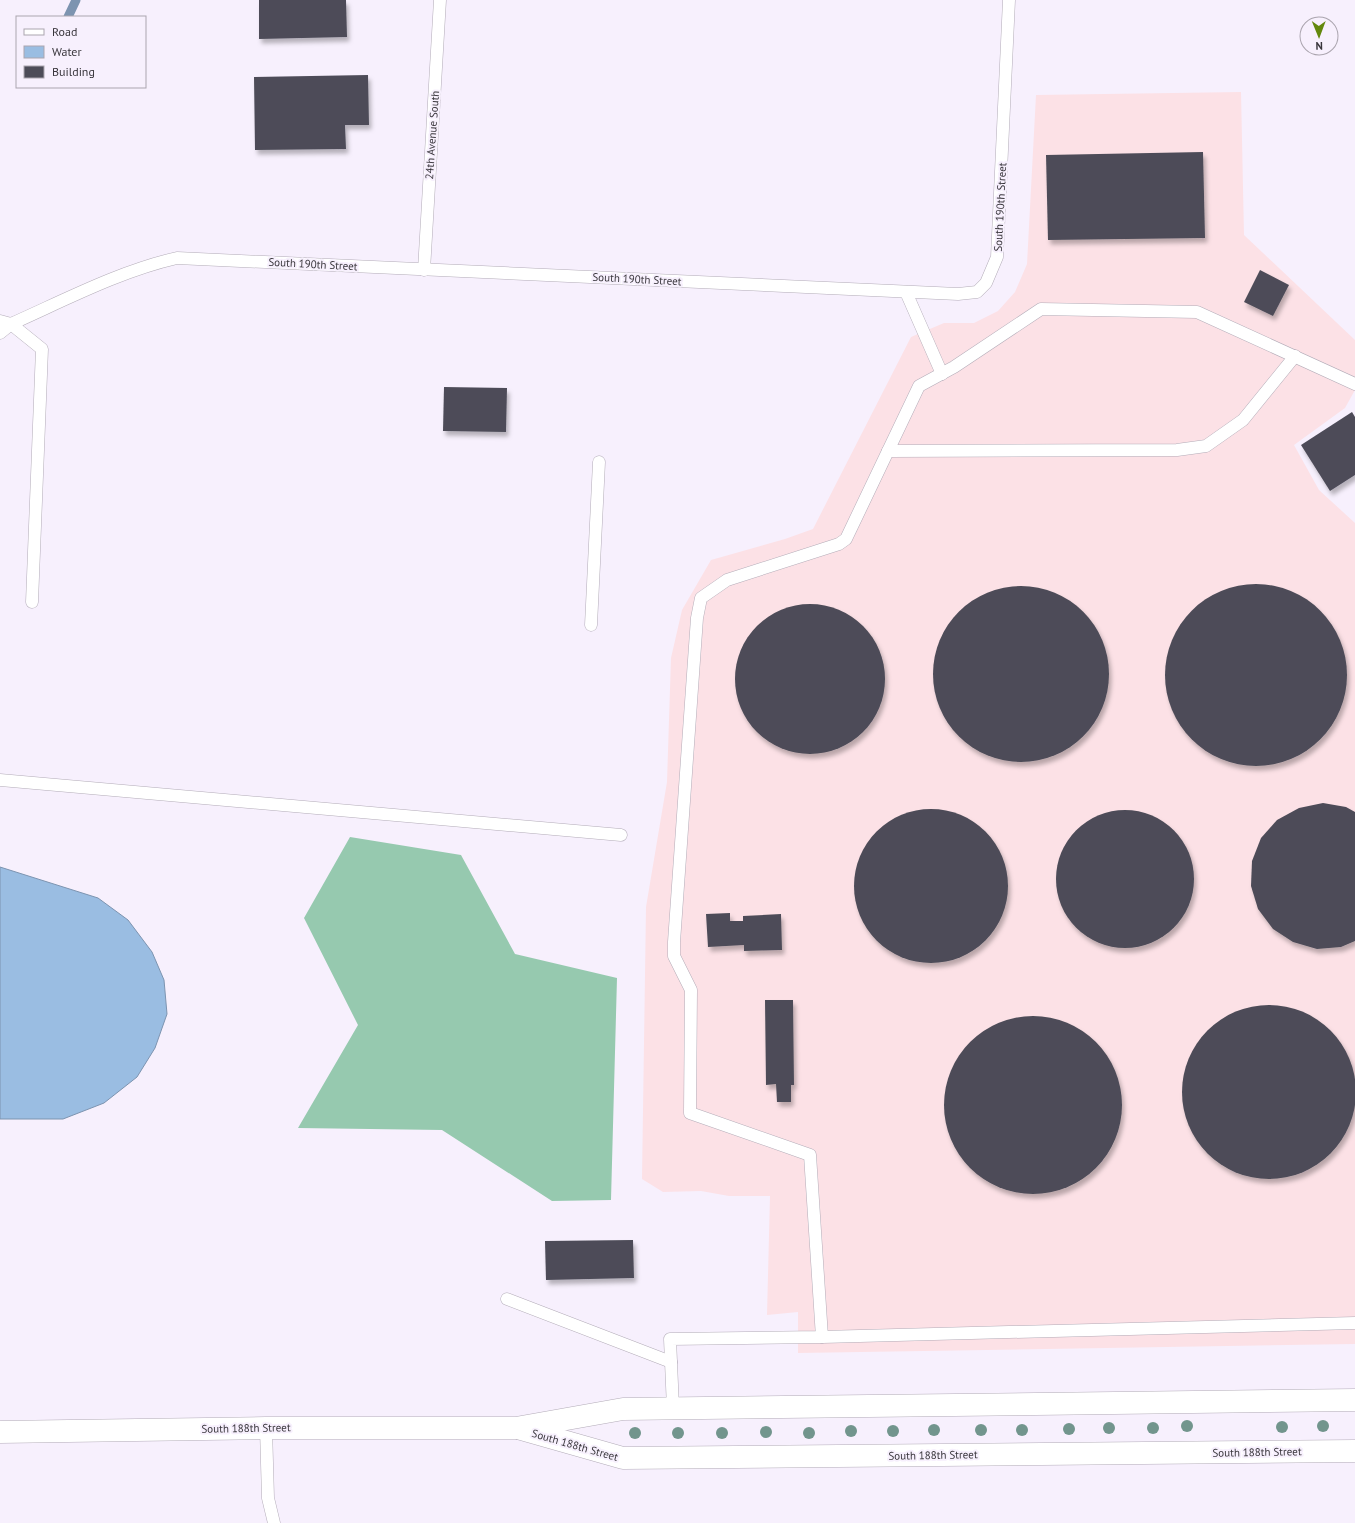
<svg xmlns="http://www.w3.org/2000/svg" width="1355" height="1523" viewBox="0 0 1355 1523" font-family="'PT Sans',sans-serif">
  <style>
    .industrial { fill: #fce1e6 }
    .forest { fill: #96c9af }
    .water { fill: #9abde2; stroke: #7d94b0 }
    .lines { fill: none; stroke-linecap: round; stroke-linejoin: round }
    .stream { stroke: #7d94b0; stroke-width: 9 }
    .building { fill: #4d4c58; filter: url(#shadow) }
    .service-casing { stroke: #b3acb8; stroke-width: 13 }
    .primary-casing { stroke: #b3acb8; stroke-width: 23 }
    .service { stroke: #fff; stroke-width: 12 }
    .primary { stroke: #fff; stroke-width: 22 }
    .tree { fill: #72958d }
    .labels { text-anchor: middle; stroke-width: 4; stroke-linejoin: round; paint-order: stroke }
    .street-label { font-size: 11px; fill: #38353b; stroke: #f7f0fd }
  </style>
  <defs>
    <filter id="shadow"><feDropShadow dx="2.5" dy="4.5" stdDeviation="2" flood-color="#0004"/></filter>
  </defs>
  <rect width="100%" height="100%" fill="#f7f0fd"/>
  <path class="industrial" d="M1241,92L1244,235L1355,340V390L1345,408L1294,445L1319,490L1355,523V1344L798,1353V1312L767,1315L770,1196H729L701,1191L663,1192L642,1179L646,907L667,782L671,658L682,610L711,560L785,539L813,529L911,337L944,323H974L998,311L1015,292L1027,264L1036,95Z"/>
  <path class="forest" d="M350,837L461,855L515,954L617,978L611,1200L552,1201L442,1130L298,1128L358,1025L304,918Z"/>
  <path class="water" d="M0,867L98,898L128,920L152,952L164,980L167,1014L155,1048L137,1077L104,1103L63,1119H0Z"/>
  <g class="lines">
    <path class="stream" d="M68,17L76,0"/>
  </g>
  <g class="building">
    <path d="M259,0H346L347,37L259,39Z"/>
    <path d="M368,75L369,125H345L346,149L255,150L254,77Z"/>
    <path d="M1203,152L1205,238L1048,240L1046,155Z"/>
    <path d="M1260,270L1289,285L1273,316L1244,302Z"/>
    <path d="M444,387L507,388L506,432L443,431Z"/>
    <path d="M1352,412L1355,417V475L1330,491L1301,445Z"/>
    <circle cx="1256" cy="675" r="91"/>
    <circle cx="1021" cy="674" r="88"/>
    <circle cx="810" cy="679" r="75"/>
    <path d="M1323,803L1346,807L1355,812V941L1341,947L1317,949L1293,942L1273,929L1258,909L1251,886L1252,861L1261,838L1277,820L1299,808Z"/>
    <circle cx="931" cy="886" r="77"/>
    <circle cx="1125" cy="879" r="69"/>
    <path d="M730,913V921H743V916L781,914L782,950L744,951V945L708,947L706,914Z"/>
    <path d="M765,1000H793L794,1085H791V1102H777L776,1084L766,1085Z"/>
    <circle cx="1269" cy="1092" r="87"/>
    <circle cx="1033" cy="1105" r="89"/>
    <path d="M633,1240L634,1278L546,1280L545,1241Z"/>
  </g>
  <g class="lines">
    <defs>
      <g id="service">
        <path d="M424,270L440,0"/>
        <path d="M906,292L942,374"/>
        <path d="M0,321L11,324L0,333"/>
        <path d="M888,451L1177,450L1206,446L1243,420L1295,356"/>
        <path d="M32,602L42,349L11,324C65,300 120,271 177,258L958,294L977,292L986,283L997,257L1009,0"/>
        <path d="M591,625L599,462"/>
        <path d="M0,780L621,835"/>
        <path d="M507,1299L671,1362"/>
        <path d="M822,1337L1355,1323"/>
        <path d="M673,1408L670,1339L822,1337L810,1155L690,1113L691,990L674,956V942L697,618L701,598L727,580L839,544L846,539L919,386L954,367L1041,309L1197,312L1355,384"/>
        <path d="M266,1428L268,1498L274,1523"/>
      </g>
      <g id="primary">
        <path d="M521,1429L623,1458L1355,1451"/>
        <path d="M0,1432L266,1428H516L623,1409L1355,1400"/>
      </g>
    </defs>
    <use href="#service" class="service-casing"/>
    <use href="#primary" class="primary-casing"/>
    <use href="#service" class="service"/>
    <use href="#primary" class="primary"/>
  </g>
  <g class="tree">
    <circle cx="1187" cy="1426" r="6"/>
    <circle cx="1323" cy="1426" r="6"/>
    <circle cx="1282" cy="1427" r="6"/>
    <circle cx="1109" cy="1428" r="6"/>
    <circle cx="1153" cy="1428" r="6"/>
    <circle cx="1069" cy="1429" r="6"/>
    <circle cx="934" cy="1430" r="6"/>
    <circle cx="981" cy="1430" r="6"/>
    <circle cx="1022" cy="1430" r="6"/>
    <circle cx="851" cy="1431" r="6"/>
    <circle cx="893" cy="1431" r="6"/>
    <circle cx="766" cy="1432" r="6"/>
    <circle cx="635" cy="1433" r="6"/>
    <circle cx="678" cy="1433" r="6"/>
    <circle cx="722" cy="1433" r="6"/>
    <circle cx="809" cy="1433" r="6"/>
  </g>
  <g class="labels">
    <g class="street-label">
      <text transform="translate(432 135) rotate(-86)" y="4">24th Avenue South</text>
      <text transform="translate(1000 207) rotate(-87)" y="4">South 190th Street</text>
      <text transform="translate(313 264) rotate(3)" y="4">South 190th Street</text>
      <text transform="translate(637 279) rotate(3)" y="4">South 190th Street</text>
      <text transform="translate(246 1428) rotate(-1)" y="4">South 188th Street</text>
      <text transform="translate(575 1445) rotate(16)" y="4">South 188th Street</text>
      <text transform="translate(1257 1452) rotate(-1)" y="4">South 188th Street</text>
      <text transform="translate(933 1455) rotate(-1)" y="4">South 188th Street</text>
    </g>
  </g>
  <rect x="16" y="16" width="130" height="72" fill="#f7f0fd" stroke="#aba5af"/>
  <rect x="24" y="29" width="20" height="6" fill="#ffffff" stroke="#aba5af"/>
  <text x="52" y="36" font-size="12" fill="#38353b">Road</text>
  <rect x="24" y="46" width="20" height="12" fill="#9abde2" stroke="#aba5af"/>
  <text x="52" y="56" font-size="12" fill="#38353b">Water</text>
  <rect x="24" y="66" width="20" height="12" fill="#4d4c58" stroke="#aba5af"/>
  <text x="52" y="76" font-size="12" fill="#38353b">Building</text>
  <g transform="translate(1319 36) rotate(179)"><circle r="19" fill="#f7f0fd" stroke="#aba5af"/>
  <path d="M0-3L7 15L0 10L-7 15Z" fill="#63880d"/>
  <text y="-6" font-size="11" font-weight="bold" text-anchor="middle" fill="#38353b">N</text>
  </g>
</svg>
